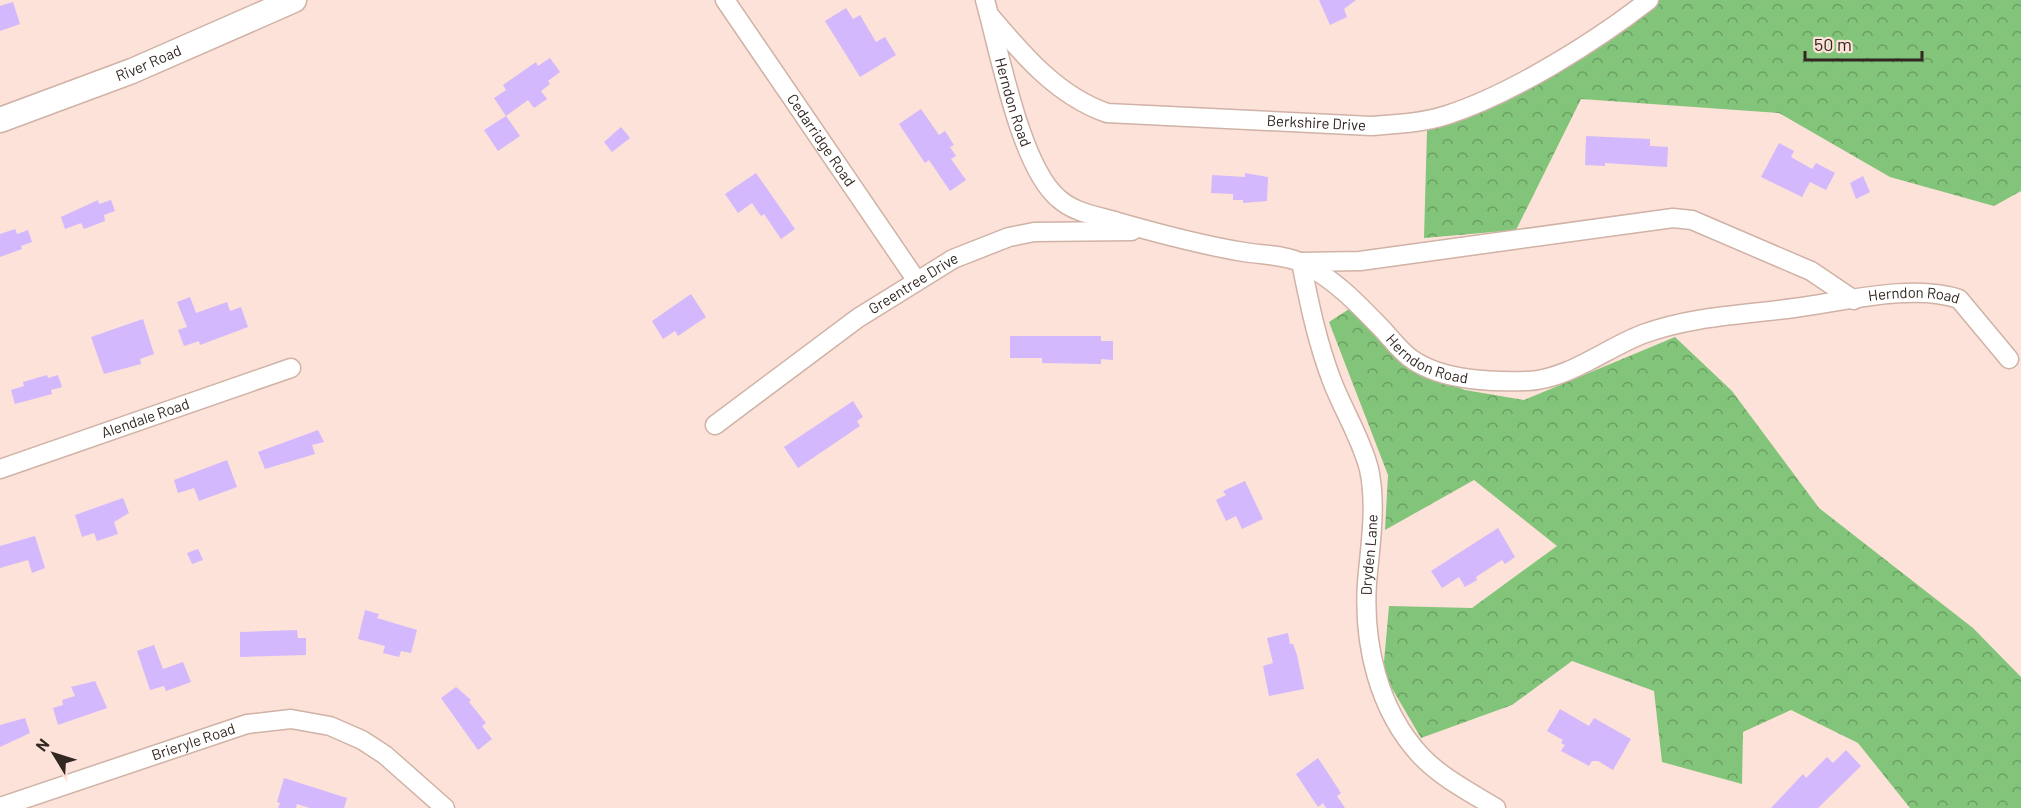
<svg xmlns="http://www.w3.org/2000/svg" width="2021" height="808" viewBox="0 0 2021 808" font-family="Barlow,sans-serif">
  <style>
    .forest { fill: url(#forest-crowns) }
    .building { fill: #d3b8fd }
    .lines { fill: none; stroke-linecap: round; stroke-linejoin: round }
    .street-casing { stroke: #d0b2a6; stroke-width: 21 }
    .secondary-casing { stroke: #d0b2a6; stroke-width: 27 }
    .street { stroke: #fff; stroke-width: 18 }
    .secondary { stroke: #fff; stroke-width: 24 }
    .labels { text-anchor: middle; stroke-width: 4.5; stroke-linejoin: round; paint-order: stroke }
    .street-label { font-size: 15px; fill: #332722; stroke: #fce2d8 }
  </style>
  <defs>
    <pattern id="forest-crowns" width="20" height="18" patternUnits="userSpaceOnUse" patternTransform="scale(1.5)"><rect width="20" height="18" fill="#82c479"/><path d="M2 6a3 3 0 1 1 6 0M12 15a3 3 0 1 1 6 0" fill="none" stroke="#6b9f63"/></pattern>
  </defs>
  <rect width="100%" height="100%" fill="#fce2d8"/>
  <g class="forest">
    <path d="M1658,0H2021V191L1994,206L1890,177L1779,113L1581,99L1516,230L1424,238L1427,131L1606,41Z"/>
    <path d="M1349,309L1415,370L1465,390L1524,400L1675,337L1732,391L1819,508L1973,628L2021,677V808H1910L1858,743L1791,710L1743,732L1742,784L1662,762L1654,691L1572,661L1512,705L1421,738L1383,673L1389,606L1472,608L1557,546L1474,480L1385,530L1388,475L1329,322Z"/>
  </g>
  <g class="building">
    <path d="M1319,0H1356L1344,9L1347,17L1330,25Z"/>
    <path d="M13,2L20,24L0,31V6Z"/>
    <path d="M846,8L853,19L860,15L876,42L885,37L896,55L860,77L825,21Z"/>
    <path d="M550,58L560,72L548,81L550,84L541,91L547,99L534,108L528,100L506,116L494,98L506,90L503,85L536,62L538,66Z"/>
    <path d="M921,109L939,135L945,131L954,145L950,147L956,156L951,159L966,180L950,191L929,160L925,163L899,124Z"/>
    <path d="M506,116L520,136L498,151L484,130Z"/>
    <path d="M621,127L630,138L612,152L604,142Z"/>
    <path d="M1586,136L1650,139V146L1668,147L1667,167L1605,163V166L1585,165Z"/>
    <path d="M1779,143L1794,151L1791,157L1812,169L1816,163L1835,173L1826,190L1810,182L1802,197L1761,177Z"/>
    <path d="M756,173L795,229L781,239L764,214L761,216L752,203L738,213L725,194Z"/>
    <path d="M1245,173L1268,177L1267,201L1243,203V200H1233V194L1211,193L1212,175L1245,177Z"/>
    <path d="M1863,176L1870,192L1856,199L1850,183Z"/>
    <path d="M98,200L99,204L111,200L115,211L104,215L105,221L84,229L81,223L65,229L61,217Z"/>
    <path d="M15,229L17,234L28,230L32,242L21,246L22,249L0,257V234Z"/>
    <path d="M691,294L706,317L678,336L675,331L663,339L652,321Z"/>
    <path d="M190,297L196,313L227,302L230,311L241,307L248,327L200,345L199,341L184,346L178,330L187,327L177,302Z"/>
    <path d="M143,319L154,354L140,359L141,364L104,374L91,337Z"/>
    <path d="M1010,336H1101V341H1113V360L1101,359V364L1042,363V358H1010Z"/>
    <path d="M47,375L48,378L58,375L62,387L51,390L52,394L15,404L11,390L24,386L23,382Z"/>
    <path d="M853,401L863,417L857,421L860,426L798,468L784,447Z"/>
    <path d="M318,430L324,442L312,445L315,454L265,469L258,452Z"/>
    <path d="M227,460L237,487L199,501L194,488L178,493L174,480Z"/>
    <path d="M1245,481L1263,519L1242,529L1236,516L1226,521L1216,500L1226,495L1223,491Z"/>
    <path d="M123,498L129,513L114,522L118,534L97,541L94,533L82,537L75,515Z"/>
    <path d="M1498,528L1515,557L1505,564L1502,560L1476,577L1477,580L1465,587L1459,577L1442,588L1431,571Z"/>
    <path d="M35,536L45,568L32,573L28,560L0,568V546Z"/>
    <path d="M198,549L203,560L192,564L187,553Z"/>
    <path d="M365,610L379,614L377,618L417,630L411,653L401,651L399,657L383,653L385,646L358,639Z"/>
    <path d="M297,630L298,638H306V655L240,657V632Z"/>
    <path d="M1288,633L1290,644H1293L1297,655L1304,689L1269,696L1263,666L1273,663L1267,638Z"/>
    <path d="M154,645L163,669L183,662L191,682L166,691L164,686L150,690L137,651Z"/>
    <path d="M95,681L107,708L58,725L53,708L63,705L62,700L75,696L71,687Z"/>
    <path d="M456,687L471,700L469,702L486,723L482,726L492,739L478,750L441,698Z"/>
    <path d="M1560,709L1589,726L1594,718L1631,739L1613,770L1598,761H1592L1589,766L1561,751L1565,745L1561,743L1563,740L1547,731Z"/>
    <path d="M25,718L30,733L0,747V725Z"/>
    <path d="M1846,750L1861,766L1818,808H1771L1803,774L1806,778L1827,757L1833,763Z"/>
    <path d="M1318,758L1341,793L1337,796L1345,808H1326L1323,803L1318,807L1296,774Z"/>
    <path d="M284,778L347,798L344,808H310L297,804L296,808H278L280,803L277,802Z"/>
  </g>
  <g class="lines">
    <defs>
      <g id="street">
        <path id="s1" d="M725,0L917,281"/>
        <path id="s2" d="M985,0C999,49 1020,166 1058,198C1074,213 1098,216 1118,222C1160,234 1201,245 1244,252C1262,255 1286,255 1302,263C1334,278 1360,306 1384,331C1393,341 1402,353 1413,360C1444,381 1493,382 1528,381C1569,379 1606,348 1643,334C1692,316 1743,315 1794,308C1842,302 1913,283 1959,299L2009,359"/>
        <path id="s3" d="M991,17C1024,56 1058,96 1107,113L1371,126C1396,124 1423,123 1447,115C1512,94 1595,42 1649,0"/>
        <path id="s4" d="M715,425L858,318L953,259L1009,237L1034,232L1132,231"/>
        <path id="s5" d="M0,469L291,368"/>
        <path id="s6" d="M0,807L247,724L291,719L330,726L362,740L385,755L445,808"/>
        <path id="s7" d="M1496,808C1470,792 1442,778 1421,756C1378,710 1363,643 1367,583C1370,546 1377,506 1369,469C1361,438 1343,410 1332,381C1317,342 1309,302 1301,262L1360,261L1673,218L1692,220L1811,271L1854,300"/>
      </g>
      <g id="secondary">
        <path id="s8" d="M0,120L132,71L294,0"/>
      </g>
    </defs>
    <use href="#street" class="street-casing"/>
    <use href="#secondary" class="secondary-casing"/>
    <use href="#street" class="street"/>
    <use href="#secondary" class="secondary"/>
  </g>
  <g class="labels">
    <g class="street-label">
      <text dy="5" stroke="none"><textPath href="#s8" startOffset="159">River Road</textPath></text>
      <text dy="5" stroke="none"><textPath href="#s2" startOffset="106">Herndon Road</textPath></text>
      <text dy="5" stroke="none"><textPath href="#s3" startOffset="362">Berkshire Drive</textPath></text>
      <text dy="5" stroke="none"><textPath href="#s1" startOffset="170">Cedarridge Road</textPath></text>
      <text dy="5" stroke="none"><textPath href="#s4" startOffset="244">Greentree Drive</textPath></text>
      <text dy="5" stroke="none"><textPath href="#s2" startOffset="1134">Herndon Road</textPath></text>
      <text dy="5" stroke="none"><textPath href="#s2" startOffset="628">Herndon Road</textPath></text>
      <text dy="5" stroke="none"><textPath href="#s5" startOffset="154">Alendale Road</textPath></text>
      <text dy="5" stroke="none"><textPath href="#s7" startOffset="306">Dryden Lane</textPath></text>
      <text dy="5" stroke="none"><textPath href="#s6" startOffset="204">Brieryle Road</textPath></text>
    </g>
  </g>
  <g transform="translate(54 754) rotate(308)" stroke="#fce2d8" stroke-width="4.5" paint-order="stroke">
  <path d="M0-4.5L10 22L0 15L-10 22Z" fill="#332722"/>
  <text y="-9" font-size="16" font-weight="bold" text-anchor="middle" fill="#332722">N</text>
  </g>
  <path d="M1805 51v9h117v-9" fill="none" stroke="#332722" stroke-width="3"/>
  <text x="1814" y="51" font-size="18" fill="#332722" stroke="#fce2d8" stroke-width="4.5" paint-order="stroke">50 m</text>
</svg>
